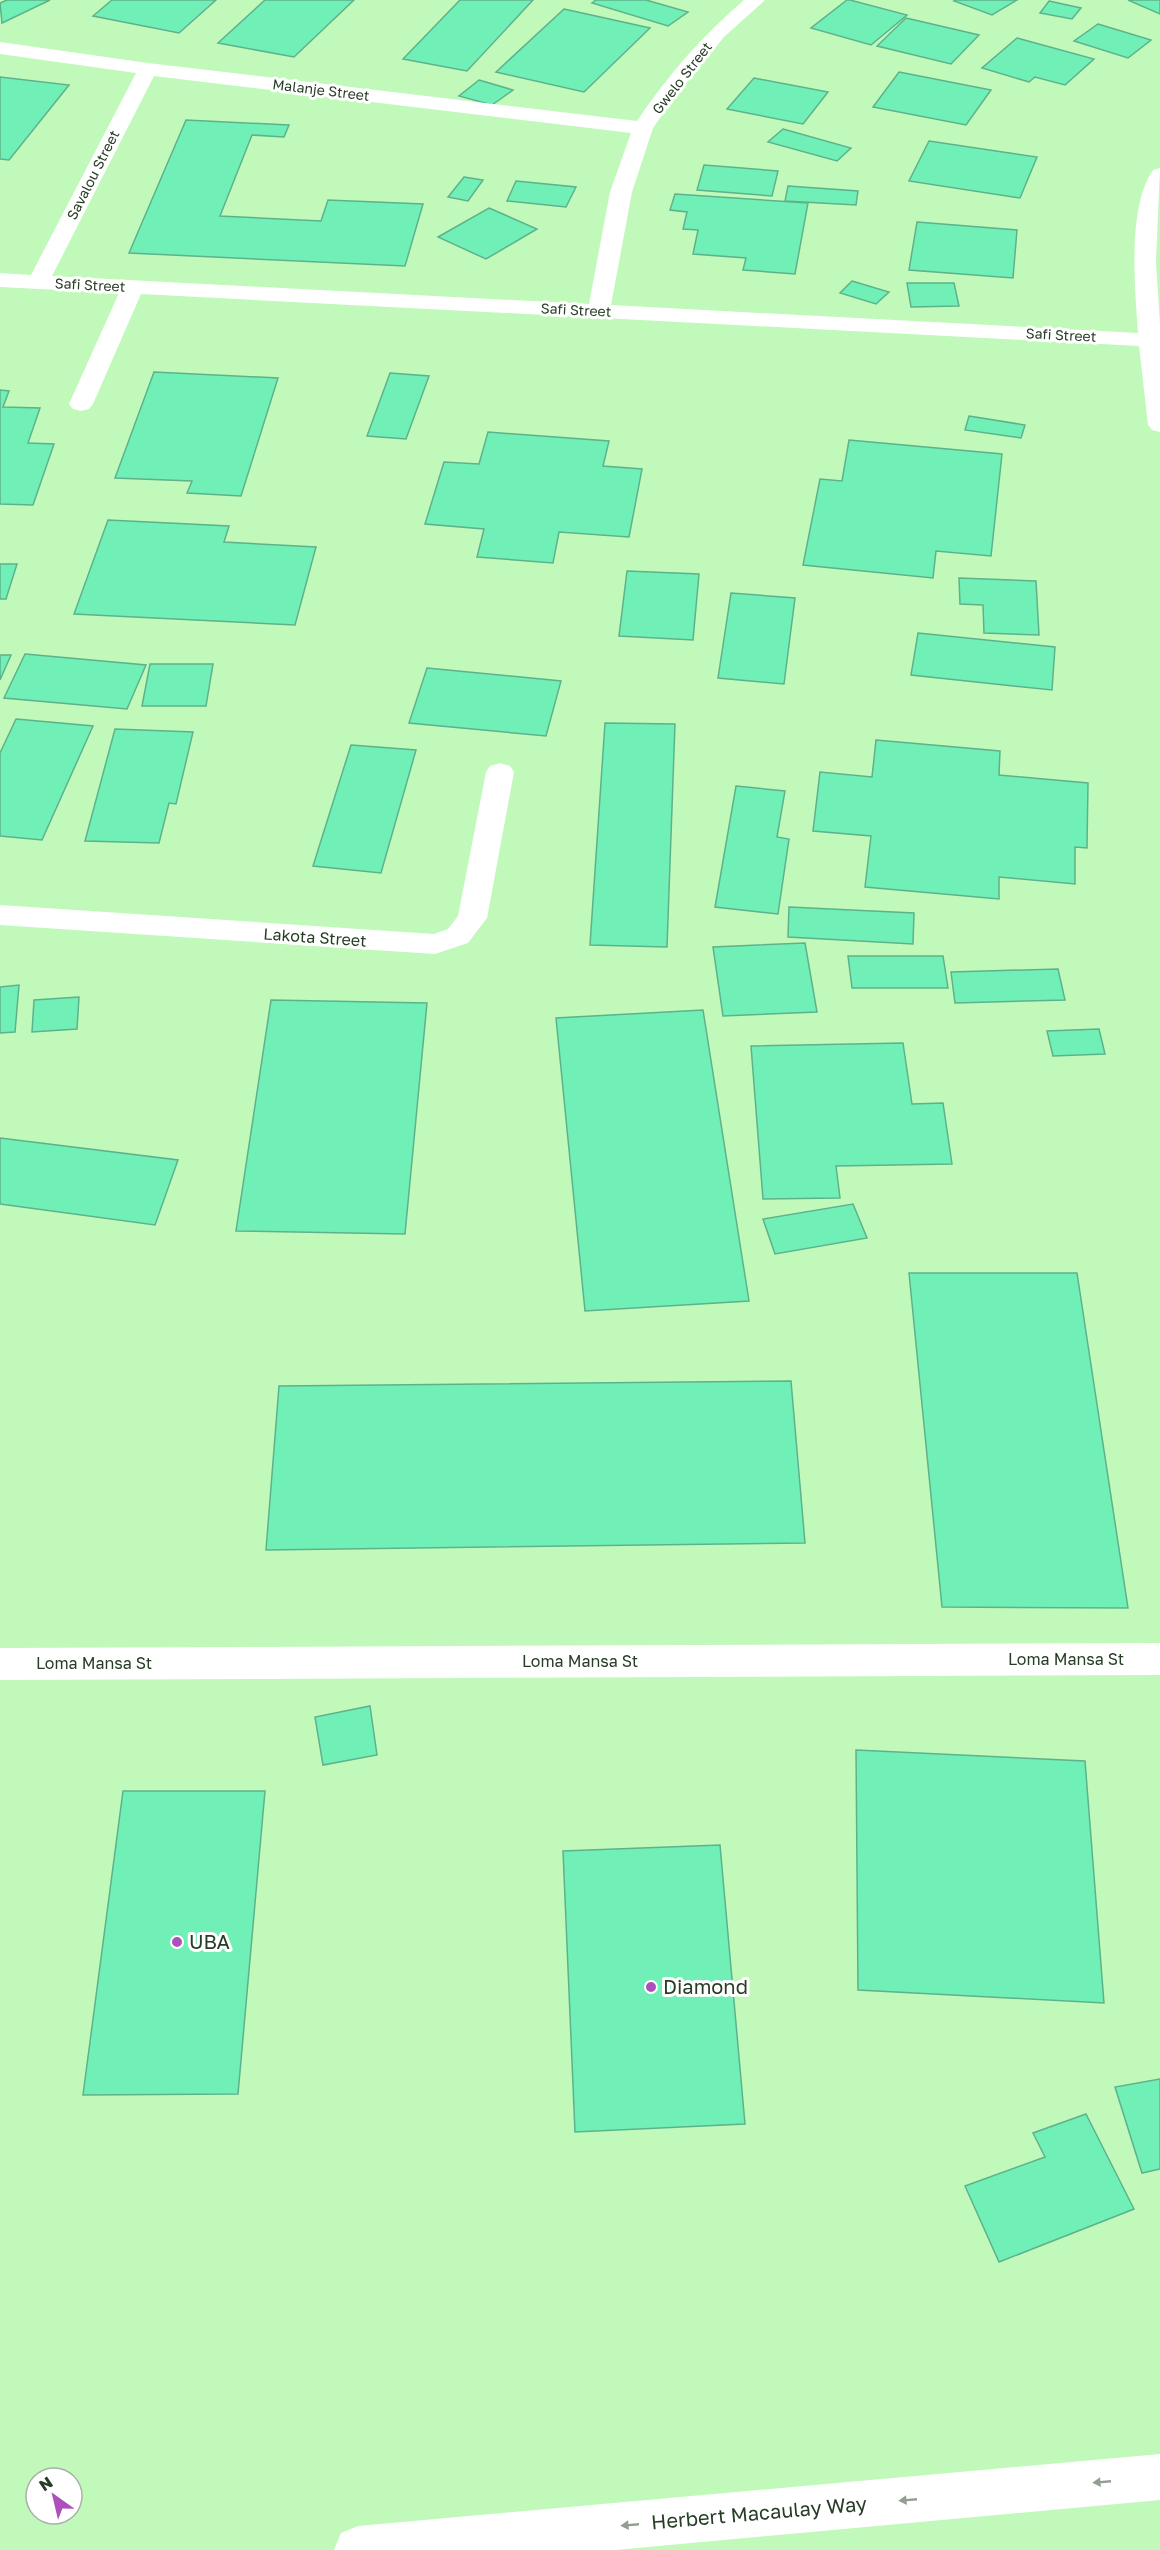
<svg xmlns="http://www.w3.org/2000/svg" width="1160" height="2550" viewBox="0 0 1160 2550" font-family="'Golos Text',sans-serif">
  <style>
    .building { fill: #70f0b7; stroke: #5eb28b; stroke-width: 1.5 }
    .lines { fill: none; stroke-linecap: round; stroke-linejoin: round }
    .minor { fill: #fff; fill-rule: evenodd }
    .major { fill: #fff; fill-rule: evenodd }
    .oneway { fill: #939e92 }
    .poi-dot { fill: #ad50bb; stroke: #fff; stroke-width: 2 }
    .labels { text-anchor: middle; stroke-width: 6; stroke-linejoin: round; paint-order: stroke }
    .far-street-label { font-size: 14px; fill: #273d25; stroke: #fff }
    .street-label { font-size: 16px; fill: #273d25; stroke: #fff }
    .near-poi-label { font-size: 20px; fill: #273d25; stroke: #fff; text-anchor: start }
    .near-street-label { font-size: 20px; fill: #273d25; stroke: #fff }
  </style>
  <rect width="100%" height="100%" fill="#c1f9bb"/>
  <g class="building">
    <path d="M7,0H50L2,23L0,3Z"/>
    <path d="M112,0H216L179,33L93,16Z"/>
    <path d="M265,0H354L294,57L218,43Z"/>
    <path d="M460,0H533L467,71L403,59Z"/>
    <path d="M596,0H646L688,12L668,26L592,3Z"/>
    <path d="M847,0H850L907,15L871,45L811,28Z"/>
    <path d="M956,0H1017L992,15L954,1Z"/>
    <path d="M1128,0H1160V14Z"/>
    <path d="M1049,1L1081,8L1072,19L1040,13Z"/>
    <path d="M564,9L650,28L584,92L496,72Z"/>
    <path d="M906,18L979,35L951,64L877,46Z"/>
    <path d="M1098,24L1151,40L1128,58L1074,41Z"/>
    <path d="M1017,38L1094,59L1065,85L1035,77L1029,82L982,68Z"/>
    <path d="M899,72L991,90L966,125L873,107Z"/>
    <path d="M0,77L69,85L9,160L0,159Z"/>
    <path d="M754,78L828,92L803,124L727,109Z"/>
    <path d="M479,80L513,90L492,105L459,96Z"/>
    <path d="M186,120L289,125L284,137L252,135L220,216L321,221L328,200L423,204L405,266L129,253Z"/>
    <path d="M783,129L851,148L837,161L768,142Z"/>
    <path d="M929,141L1037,157L1020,198L909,181Z"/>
    <path d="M704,165L778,171L772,196L697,190Z"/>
    <path d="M464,177L483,180L468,201L448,197Z"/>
    <path d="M516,181L576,187L566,207L507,201Z"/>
    <path d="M788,186L858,191L856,205L785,201Z"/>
    <path d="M675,194L808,203L795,274L743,270L746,258L693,254L698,230L683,229L687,212L670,210Z"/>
    <path d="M489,208L537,229L486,259L438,237Z"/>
    <path d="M917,222L1017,230L1013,278L909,270Z"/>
    <path d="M852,281L889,292L876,304L840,293Z"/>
    <path d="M907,283H954L959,306L911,307Z"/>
    <path d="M154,372L278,378L241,496L187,493L192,481L115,478Z"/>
    <path d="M390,373L429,376L406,439L367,436Z"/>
    <path d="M0,390L9,391L3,407L40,408L28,443L54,444L33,505L0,504Z"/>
    <path d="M969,416L1025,425L1021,438L965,430Z"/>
    <path d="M488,432L609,441L603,466L642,469L629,537L559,532L553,563L477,557L484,529L425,524L444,462L479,464Z"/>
    <path d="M849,440L1002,454L991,556L936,551L933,578L803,565L820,479L842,481Z"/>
    <path d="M108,520L229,526L224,542L316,547L295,625L74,614Z"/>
    <path d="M0,564H17L6,599H0Z"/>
    <path d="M627,571L699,574L693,640L619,636Z"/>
    <path d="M959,578L1036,581L1039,635L984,633L983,605L960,604Z"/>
    <path d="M731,593L795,598L784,684L718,678Z"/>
    <path d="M918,633L1055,647L1052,690L911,675Z"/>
    <path d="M25,654L146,665L127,709L4,698Z"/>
    <path d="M0,655H11L0,680Z"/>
    <path d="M150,664H213L206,706H142Z"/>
    <path d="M427,668L561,681L546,736L409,723Z"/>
    <path d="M16,719L93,726L42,840L0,836V753Z"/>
    <path d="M605,723L675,724L667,947L590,945Z"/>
    <path d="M115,729L193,732L176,804L169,803L159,843L85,841Z"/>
    <path d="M876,740L1000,751L999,775L1088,783L1087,848L1075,847V884L999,877V899L865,887L871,836L813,831L820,772L872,777Z"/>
    <path d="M351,745L416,750L381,873L313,866Z"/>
    <path d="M736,786L785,791L777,837L789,839L778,914L715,907Z"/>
    <path d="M789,907L914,913L913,944L788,937Z"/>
    <path d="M805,943L817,1012L723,1016L713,947Z"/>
    <path d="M848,956H943L948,988H852Z"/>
    <path d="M1058,969L1065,1000L955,1003L951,972Z"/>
    <path d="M19,985L15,1032L0,1033V987Z"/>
    <path d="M79,997L77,1029L32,1032L34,1000Z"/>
    <path d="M271,1000L427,1003L405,1234L236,1231Z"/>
    <path d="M703,1010L749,1301L585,1311L556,1018Z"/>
    <path d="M1099,1029L1105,1054L1053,1056L1047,1031Z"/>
    <path d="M903,1043L912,1104L943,1103L952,1164L836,1166L840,1198L763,1199L751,1046Z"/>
    <path d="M0,1138L178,1160L155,1225L0,1204Z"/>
    <path d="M853,1204L867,1238L775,1254L763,1219Z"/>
    <path d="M909,1273H1077L1128,1608L942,1607Z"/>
    <path d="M791,1381L805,1543L266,1550L279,1386Z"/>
    <path d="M370,1706L377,1755L323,1765L315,1717Z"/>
    <path d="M856,1750L1085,1761L1104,2003L858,1990Z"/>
    <path d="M123,1791H265L238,2094L83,2095Z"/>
    <path d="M720,1845L745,2124L575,2132L563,1851Z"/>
    <path d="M1160,2079V2169L1142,2173L1115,2087Z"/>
    <path d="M1086,2114L1134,2209L999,2262L965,2186L1045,2157L1033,2133Z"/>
  </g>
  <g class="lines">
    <g class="minor">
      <path d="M744,0H765L724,37L673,99L653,128L632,192L611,305L1138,333C1135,289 1127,207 1153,170L1160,168L1156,262L1160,325V432L1152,430L1148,425L1139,346L141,294L93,404L89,409L81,411L73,409L69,404L119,293L0,287V273L31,275L136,73L0,54V42L148,63L637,121C668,75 702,36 744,0ZM154,76L631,133L610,192L589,304L52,276Z"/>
      <path d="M500,763L510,766L514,772L487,918L468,943L435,954L0,925V905L434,934L448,929L458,916L486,772L490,766Z"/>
      <path d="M1160,1643V1675L0,1680V1648Z"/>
    </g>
    <path class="major" d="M1160,2454V2500L615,2550H334L341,2533L358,2526Z"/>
  </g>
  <defs><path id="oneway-solid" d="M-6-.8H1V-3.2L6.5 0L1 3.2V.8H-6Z" transform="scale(1.5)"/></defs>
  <g class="oneway">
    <use href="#oneway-solid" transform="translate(1102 2482) rotate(175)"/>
    <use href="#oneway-solid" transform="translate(908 2500) rotate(175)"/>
    <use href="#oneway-solid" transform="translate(630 2525) rotate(175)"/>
  </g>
  <g class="poi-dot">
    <circle cx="177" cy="1942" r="6"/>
    <circle cx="651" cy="1987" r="6"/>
  </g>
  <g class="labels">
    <g class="far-street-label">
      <text transform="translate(682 78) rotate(-52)" y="5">Gwelo Street</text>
      <text transform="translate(321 90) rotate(7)" y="5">Malanje Street</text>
      <text transform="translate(93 175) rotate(-63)" y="5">Savalou Street</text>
      <text transform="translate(90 285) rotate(3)" y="5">Safi Street</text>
      <text transform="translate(576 310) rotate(3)" y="5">Safi Street</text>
      <text transform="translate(1061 335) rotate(3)" y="5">Safi Street</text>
    </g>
    <g class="street-label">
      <text transform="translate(315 937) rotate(4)" y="6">Lakota Street</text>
      <text x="1066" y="1665">Loma Mansa St</text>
      <text x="580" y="1667">Loma Mansa St</text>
      <text x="94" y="1669">Loma Mansa St</text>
    </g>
    <g class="near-poi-label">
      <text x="189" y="1949">UBA</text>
      <text x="663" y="1994">Diamond</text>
    </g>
    <g class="near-street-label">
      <text transform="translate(759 2513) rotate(-5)" y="7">Herbert Macaulay Way</text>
    </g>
  </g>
  <g transform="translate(54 2496) rotate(326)"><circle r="28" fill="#ffffff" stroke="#a9b1a8" stroke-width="1.5"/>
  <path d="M0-4.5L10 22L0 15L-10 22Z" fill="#ad50bb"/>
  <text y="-9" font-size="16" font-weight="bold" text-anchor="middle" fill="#273d25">N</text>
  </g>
</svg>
